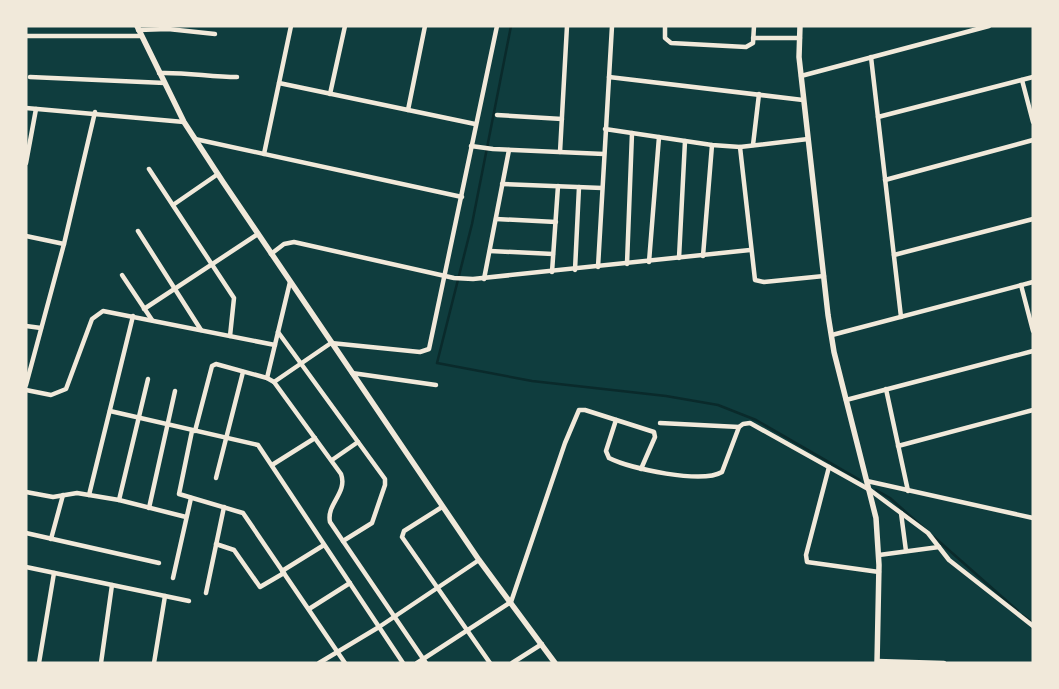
<svg xmlns="http://www.w3.org/2000/svg" width="1059" height="689" viewBox="0 0 1059 689" font-family="'Asap Condensed',sans-serif">
  <style>
    .lines { fill: none; stroke-linecap: round; stroke-linejoin: round }
    .stream { stroke: #0a2a2b; stroke-width: 2.5 }
    .minor { stroke: #f1e9da; stroke-width: 4.5 }
    .tertiary { stroke: #f1e9da; stroke-width: 5.5 }
  </style>
  <rect width="100%" height="100%" fill="#0f3d3e"/>
  <g class="lines">
    <g class="stream">
      <path d="M511,26L472,224L437,363L532,381L666,396L718,405L756,420L860,480"/>
      <path d="M876,490L890,498L926,530"/>
      <path d="M934,537L1018,611"/>
      <path d="M1022,615L1033,623"/>
    </g>
    <g class="minor">
      <path d="M665,26V38L671,43L746,47L753,43L754,26"/>
      <path d="M138,30L168,29L215,34"/>
      <path d="M26,36H141"/>
      <path d="M753,38H800"/>
      <path d="M871,57L901,317"/>
      <path d="M159,73C186,72 211,77 237,77"/>
      <path d="M801,76L989,26"/>
      <path d="M30,77L165,83"/>
      <path d="M609,77L803,100"/>
      <path d="M1022,80L1033,122"/>
      <path d="M279,83L475,124"/>
      <path d="M330,94L345,26"/>
      <path d="M26,108L184,122"/>
      <path d="M408,110L425,26"/>
      <path d="M497,115L562,119"/>
      <path d="M878,117L1033,77"/>
      <path d="M605,129L712,145L740,147L808,139"/>
      <path d="M195,139L462,197"/>
      <path d="M753,145L759,94"/>
      <path d="M471,146L493,149L604,154"/>
      <path d="M740,147L755,280L764,282L824,276"/>
      <path d="M560,152L567,26"/>
      <path d="M264,154L291,26"/>
      <path d="M26,163L36,109"/>
      <path d="M149,169L234,298L230,336"/>
      <path d="M885,180L1033,140"/>
      <path d="M502,184L602,188"/>
      <path d="M173,205L218,174"/>
      <path d="M496,219L556,222"/>
      <path d="M138,231L201,330"/>
      <path d="M26,236L64,244"/>
      <path d="M490,251L553,254"/>
      <path d="M271,254L284,244L294,242L454,278L473,279L750,250"/>
      <path d="M894,255L1033,219"/>
      <path d="M703,256L712,145"/>
      <path d="M679,258L685,141"/>
      <path d="M649,262L659,137"/>
      <path d="M627,264L632,133"/>
      <path d="M598,267L612,26"/>
      <path d="M575,270L579,187"/>
      <path d="M552,272L558,186"/>
      <path d="M122,275L152,320"/>
      <path d="M484,279L509,150"/>
      <path d="M1021,285L1033,331"/>
      <path d="M144,309L258,234"/>
      <path d="M26,326L41,328"/>
      <path d="M278,332L385,479V485L372,523L343,541"/>
      <path d="M832,335L1033,282"/>
      <path d="M352,373L436,385"/>
      <path d="M267,378L290,282"/>
      <path d="M274,382L331,343L420,352L429,349L497,26"/>
      <path d="M26,385L64,244L95,112"/>
      <path d="M886,389L908,491"/>
      <path d="M26,390L51,395L66,389L92,319L103,311L275,345"/>
      <path d="M846,400L1033,351"/>
      <path d="M110,411L258,445L403,663"/>
      <path d="M616,420L606,451L609,458C631,469 702,484 722,472L739,427L743,424L750,423L870,490L928,533L949,560L1033,626"/>
      <path d="M660,423L739,427"/>
      <path d="M192,431L179,494L243,513L345,663"/>
      <path d="M195,431L212,366L216,364L267,378L274,382L341,474C348,493 326,504 330,522L426,663"/>
      <path d="M898,446L1033,410"/>
      <path d="M332,460L358,442"/>
      <path d="M272,465L315,438"/>
      <path d="M829,467L806,555L807,562L879,572"/>
      <path d="M216,478L243,372"/>
      <path d="M867,481L1033,518"/>
      <path d="M26,492L53,497L77,493L119,500L186,517"/>
      <path d="M89,495L133,316"/>
      <path d="M119,500L148,379"/>
      <path d="M442,507L404,531L402,537L490,663"/>
      <path d="M149,508L175,391"/>
      <path d="M901,513L906,551"/>
      <path d="M26,533L159,563"/>
      <path d="M51,539L63,495"/>
      <path d="M216,544L234,550L260,587L284,573"/>
      <path d="M879,555L939,547"/>
      <path d="M26,567L189,601"/>
      <path d="M282,571L324,545"/>
      <path d="M173,578L191,498"/>
      <path d="M206,593L224,507"/>
      <path d="M309,609L350,583"/>
      <path d="M877,661L944,663"/>
      <path d="M39,663L54,573"/>
      <path d="M101,663L112,585"/>
      <path d="M154,663L165,596"/>
      <path d="M319,663L379,627L479,560"/>
      <path d="M417,663L511,602L565,443L579,410H585L654,432L655,437L641,469"/>
      <path d="M512,663L542,644"/>
    </g>
    <g class="tertiary">
      <path d="M137,26L184,122L223,182L479,560L555,663"/>
      <path d="M800,26L799,57L828,315L834,352L876,518L879,565L877,663"/>
    </g>
  </g>
  <rect width="1059" height="689" fill="none" stroke="#f1e9da" stroke-width="55"/>
</svg>
